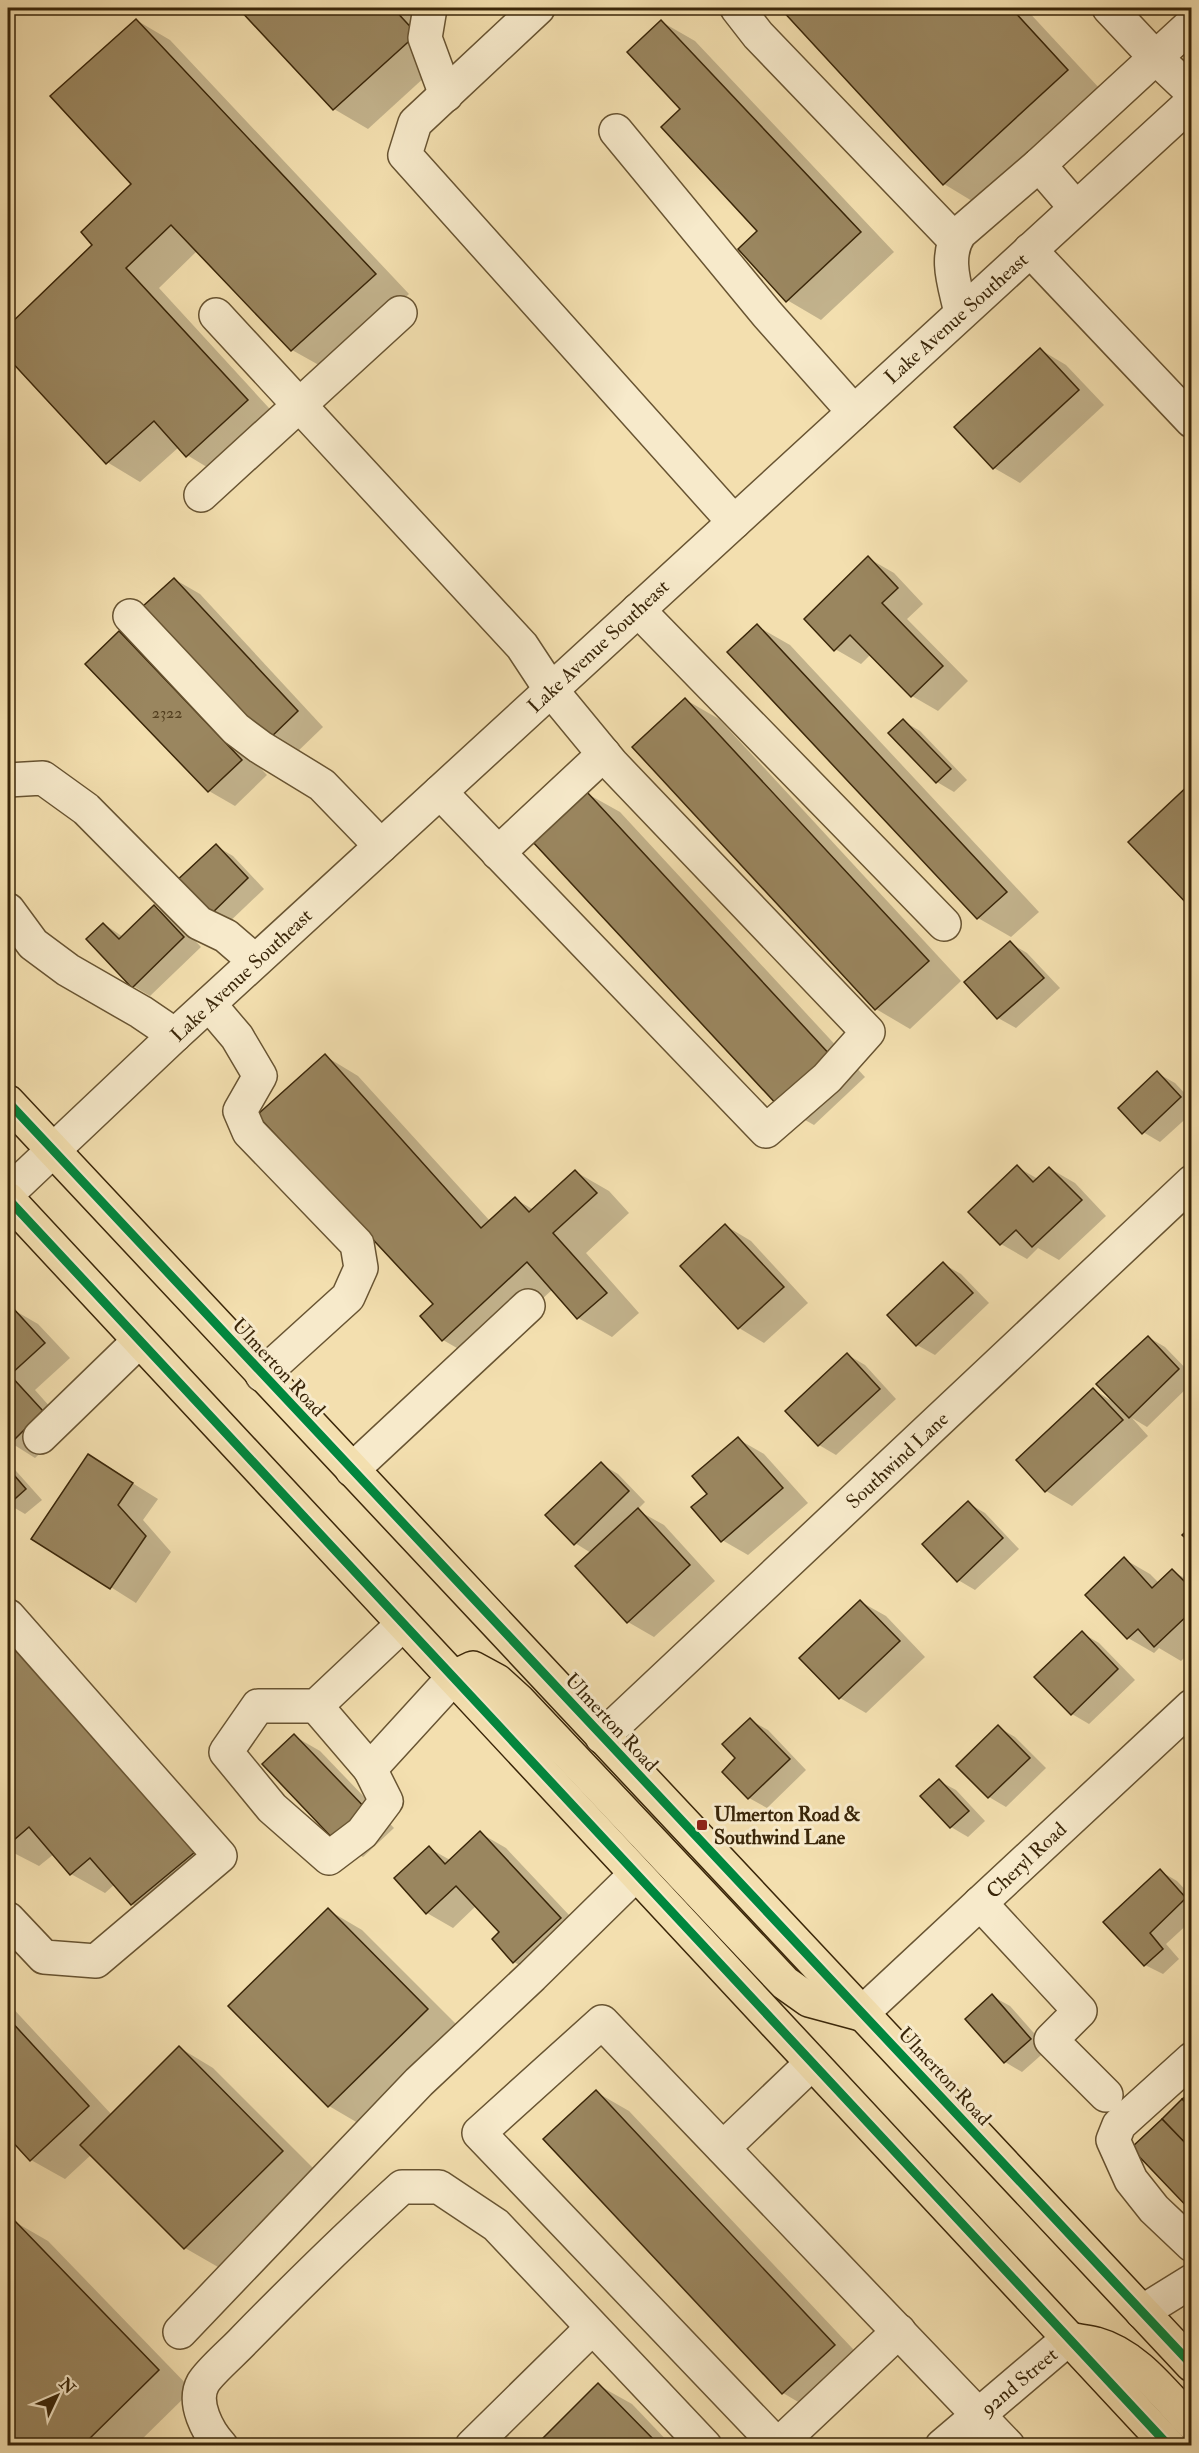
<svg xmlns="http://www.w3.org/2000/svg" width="1199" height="2453" viewBox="0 0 1199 2453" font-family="'IM FELL Double Pica',serif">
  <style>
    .shadow { fill: #0003 }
    .building { fill: #9a865f; stroke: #3a2609; stroke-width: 1.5 }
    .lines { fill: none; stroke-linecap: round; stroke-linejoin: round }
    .minor-casing { stroke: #685432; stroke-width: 36 }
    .major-casing { stroke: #3a2609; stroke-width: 36 }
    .minor { stroke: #f7eacb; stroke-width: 33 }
    .major { stroke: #f3dfaf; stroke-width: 33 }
    .cycleway-casing { stroke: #f7eacb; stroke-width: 13 }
    .cycleway { stroke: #00873e; stroke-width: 9 }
    .poi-dot { fill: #8f2418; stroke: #f7eacb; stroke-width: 2 }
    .labels { text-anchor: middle; stroke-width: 6; stroke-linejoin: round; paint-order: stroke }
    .number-label { font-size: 16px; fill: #523e1e }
    .street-label { font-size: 20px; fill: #3a2609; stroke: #f7eacb }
    .poi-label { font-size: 20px; font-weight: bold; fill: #3a2609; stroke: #f7eacb; text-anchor: start }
  </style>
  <rect width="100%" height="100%" fill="#f3dfaf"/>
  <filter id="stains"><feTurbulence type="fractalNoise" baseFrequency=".00333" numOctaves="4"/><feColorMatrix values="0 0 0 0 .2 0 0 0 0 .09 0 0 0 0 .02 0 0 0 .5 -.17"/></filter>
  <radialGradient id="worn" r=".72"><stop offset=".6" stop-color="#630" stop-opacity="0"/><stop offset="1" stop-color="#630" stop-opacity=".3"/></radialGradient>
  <g class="shadow">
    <path d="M240,8H407L450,54L368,129L334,109Z"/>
    <path d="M782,8H1025L1101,90L977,204L944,184Z"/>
    <path d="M136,20L170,40L409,294L326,369L292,350L197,251L159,288L280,420L220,475L187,455L179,447L140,482L107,462L8,356V328L94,245L133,184Z"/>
    <path d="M662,22L695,41L894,252L821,320L787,300L759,231L682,109Z"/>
    <path d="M1041,350L1066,365L1104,405L1020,483L994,468Z"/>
    <path d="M868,558L894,573L923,604L907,619L968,681L938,711L912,696L871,654L861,664L835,649Z"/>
    <path d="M174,579L200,594L323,727L294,755L268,740Z"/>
    <path d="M757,626L790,645L1039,912L1011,937L978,918Z"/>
    <path d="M119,633L145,648L267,775L235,806L209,791Z"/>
    <path d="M686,700L719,719L961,981L910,1029L876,1009L634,748Z"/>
    <path d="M903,721L920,731L967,780L954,792L937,782L890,734Z"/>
    <path d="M586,793L620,812L865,1077L814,1125L780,1106Z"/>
    <path d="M216,846L233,856L264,889L224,927L175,884Z"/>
    <path d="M154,907L172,916L201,947L150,996L133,986L104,924L123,937Z"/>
    <path d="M1010,943L1027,953L1060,988L1016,1028L998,1018L966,982Z"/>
    <path d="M325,1056L358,1076L490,1221L515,1199L534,1210L576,1172L609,1191L629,1213L586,1253L639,1313L612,1337L578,1318L553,1289L476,1359L443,1340L435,1304Z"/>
    <path d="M1157,1073L1175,1083L1192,1101V1113L1160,1142L1143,1132Z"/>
    <path d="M1017,1167L1038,1179L1049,1168L1075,1183L1106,1216L1059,1260L1038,1248L1027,1259L1001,1244Z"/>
    <path d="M726,1226L751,1241L808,1303L764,1343L739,1328Z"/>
    <path d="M943,1264L961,1274L989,1303L935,1355L917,1345Z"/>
    <path d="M12,1309L38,1324L70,1358L35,1390L68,1427L35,1458L8,1441V1313Z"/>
    <path d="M1148,1337L1165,1347L1192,1375V1383L1147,1427L1132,1418L1148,1436L1072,1506L1046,1491L1094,1390L1115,1403Z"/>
    <path d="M848,1355L865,1365L896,1399L836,1455L819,1445Z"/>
    <path d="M738,1439L764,1454L808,1503L748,1555L722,1540Z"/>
    <path d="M89,1456L158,1499L143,1520L171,1552L136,1603L33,1538Z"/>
    <path d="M8,1462L42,1500L25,1514L8,1504Z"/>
    <path d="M601,1464L618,1474L645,1502L637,1510L664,1525L715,1581L654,1637L628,1622L577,1566L591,1553L575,1543Z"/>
    <path d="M968,1503L985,1513L1019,1549L975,1590L958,1580Z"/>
    <path d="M1124,1559L1150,1574L1159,1583L1172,1571L1192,1582V1650L1181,1661L1159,1648L1154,1653L1128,1638L1087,1595Z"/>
    <path d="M861,1602L886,1616L925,1657L866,1713L840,1698L801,1658Z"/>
    <path d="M8,1625L228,1872L166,1924L132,1904L115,1884L105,1893L71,1874L54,1854L39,1866L8,1850Z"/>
    <path d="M1082,1633L1099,1643L1135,1680L1089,1724L1072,1714Z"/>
    <path d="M750,1720L768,1730L806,1770L767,1808L749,1798L724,1772L738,1758Z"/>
    <path d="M998,1727L1015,1737L1046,1768L1006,1807L989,1797Z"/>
    <path d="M294,1736L320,1751L394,1828L363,1857L338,1842Z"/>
    <path d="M939,1781L956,1790L985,1821L968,1837L951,1827Z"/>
    <path d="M480,1833L506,1848L586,1933L540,1977L514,1962L501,1932L476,1906L453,1928L427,1913L429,1848L450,1860Z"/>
    <path d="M1160,1871L1177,1881L1192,1897V1920L1166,1944L1179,1959L1163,1974L1145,1965L1106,1922Z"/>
    <path d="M328,1910L362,1930L461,2029L363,2126L329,2106L231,2006Z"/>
    <path d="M992,1996L1010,2006L1048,2049L1022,2072L1005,2062Z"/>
    <path d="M8,2003L112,2115L180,2048L213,2068L316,2171L218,2267L185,2248L92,2154L65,2179L31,2160L8,2134Z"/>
    <path d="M596,2092L629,2111L868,2365L817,2413L783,2393L545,2139Z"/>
    <path d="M15,2222L48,2241L192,2390L135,2446H8V2229Z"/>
    <path d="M598,2385L632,2404L672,2446H537Z"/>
  </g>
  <g class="building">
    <path d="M238,8H393L417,34L333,110Z"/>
    <path d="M780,8H1011L1068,70L943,185Z"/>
    <path d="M136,19L376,274L291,351L171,225L126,268L248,400L186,457L154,421L106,464L8,358V326L92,245L81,232L131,184L50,96Z"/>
    <path d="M661,20L861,232L786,302L738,249L757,231L661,127L680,109L627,52Z"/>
    <path d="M1040,348L1079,390L993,469L954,427Z"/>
    <path d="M868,556L898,588L882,603L943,666L911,697L850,635L834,651L804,619Z"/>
    <path d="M174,578L298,711L267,741L142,607Z"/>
    <path d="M757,624L1007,892L977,919L727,652Z"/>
    <path d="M119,631L242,760L208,792L85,664Z"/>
    <path d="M685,698L929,961L875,1010L632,747Z"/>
    <path d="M903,719L951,769L936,783L888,733Z"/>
    <path d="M1192,782V905L1190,907L1128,842Z"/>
    <path d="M586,791L832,1057L779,1107L532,841Z"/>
    <path d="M216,844L248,878L206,919L173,884Z"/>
    <path d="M154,905L184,937L132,988L86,939L103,923L119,939Z"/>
    <path d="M1010,941L1044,978L997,1019L964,982Z"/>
    <path d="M325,1054L481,1228L515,1197L529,1212L575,1170L597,1193L553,1233L607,1293L577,1319L527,1262L442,1341L420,1316L433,1304L257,1115Z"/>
    <path d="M1157,1071L1181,1097L1142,1134L1118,1108Z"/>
    <path d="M1017,1165L1033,1182L1049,1167L1082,1200L1032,1247L1016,1230L1000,1245L968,1212Z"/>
    <path d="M725,1224L784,1287L738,1329L680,1266Z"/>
    <path d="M943,1262L973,1293L916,1346L887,1315Z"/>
    <path d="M12,1307L45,1343L10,1375L43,1411L9,1445L8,1310Z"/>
    <path d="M1148,1336L1179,1369L1129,1418L1096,1384Z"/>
    <path d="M847,1353L880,1389L818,1446L785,1411Z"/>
    <path d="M1093,1388L1123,1420L1045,1492L1016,1460Z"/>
    <path d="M738,1437L783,1488L721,1542L691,1507L707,1494L692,1476Z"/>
    <path d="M88,1454L133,1483L118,1505L146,1536L110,1589L31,1539Z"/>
    <path d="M601,1462L629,1491L574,1545L545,1515Z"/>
    <path d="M8,1468L26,1489L8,1505Z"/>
    <path d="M968,1501L1003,1538L957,1582L922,1544Z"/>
    <path d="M638,1508L690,1565L627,1623L575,1566Z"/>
    <path d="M1192,1526V1544L1182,1535Z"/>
    <path d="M1124,1557L1152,1588L1172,1569L1192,1589V1611L1154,1647L1138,1629L1127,1639L1085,1595Z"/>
    <path d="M860,1600L900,1641L839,1699L799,1658Z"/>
    <path d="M1082,1631L1118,1669L1071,1715L1034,1677Z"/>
    <path d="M8,1641L195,1852L131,1905L90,1858L70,1875L29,1827L8,1845Z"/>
    <path d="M750,1718L790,1759L748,1799L722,1772L735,1758L722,1744Z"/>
    <path d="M998,1725L1030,1758L988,1798L956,1766Z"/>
    <path d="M294,1734L369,1812L337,1843L262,1764Z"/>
    <path d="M939,1779L969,1811L950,1828L920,1796Z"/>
    <path d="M480,1831L561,1918L513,1963L492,1939L499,1932L456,1886L426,1914L394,1878L429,1846L445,1864Z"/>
    <path d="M1160,1869L1186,1898L1150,1933L1163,1949L1144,1966L1103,1922Z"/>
    <path d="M328,1908L428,2009L328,2107L228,2006Z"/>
    <path d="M992,1994L1031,2039L1004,2063L965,2019Z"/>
    <path d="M8,2018L89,2106L30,2161L8,2137Z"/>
    <path d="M179,2046L283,2151L184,2249L80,2145Z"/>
    <path d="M596,2090L835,2345L782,2394L543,2139Z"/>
    <path d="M1192,2091V2109L1182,2099Z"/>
    <path d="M1182,2099L1192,2109V2150L1162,2119Z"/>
    <path d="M1162,2119L1192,2150V2212L1131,2148Z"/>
    <path d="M14,2220L159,2370L82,2446H8V2227Z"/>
    <path d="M598,2383L660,2446H535Z"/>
  </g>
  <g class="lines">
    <defs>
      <g id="minor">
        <path d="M430,8L425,38L446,95"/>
        <path d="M538,8L415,123L405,155L734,522"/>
        <path d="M737,8L758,35L955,240"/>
        <path d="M1109,8L1156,58L1192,92"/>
        <path d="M616,131L767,314L854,412"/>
        <path d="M1039,165L1076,208"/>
        <path d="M1030,250L1192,421"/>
        <path d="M961,313C956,288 943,257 960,233L1039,165L1192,24"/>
        <path d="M216,315L522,646L551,690L612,764L868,1032L827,1078L766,1131L440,792"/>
        <path d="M201,495L400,313"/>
        <path d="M638,610L944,924"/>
        <path d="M130,616L236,729L260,747L322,785L381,846"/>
        <path d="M8,780L43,778L86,809L199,923L226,936L255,961"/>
        <path d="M498,853L604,754"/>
        <path d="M8,910L33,944L68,970L141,1012L175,1035"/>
        <path d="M209,1004L237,1037L260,1076L240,1111L249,1132L357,1244L361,1268L348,1297L262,1375"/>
        <path d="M8,1193L175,1035L1192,102"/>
        <path d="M40,1437L139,1341"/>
        <path d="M352,1470L528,1306"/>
        <path d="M8,1616L220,1856L96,1961L44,1957L8,1919"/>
        <path d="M316,1706L370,1769L454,1677"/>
        <path d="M602,1737L1192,1182"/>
        <path d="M370,1769L386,1801L362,1833L329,1858L272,1808L226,1752L258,1706H316L403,1624"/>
        <path d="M980,1903L1080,2011L1051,2040L1106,2095"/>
        <path d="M861,2014L1192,1706"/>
        <path d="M1192,2059L1119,2125L1113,2140L1131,2180L1154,2209L1192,2245"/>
        <path d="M723,2148L812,2063"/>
        <path d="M1142,2312L1192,2281"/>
        <path d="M180,2332L419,2082L532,1976L636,1874"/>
        <path d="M778,2445L899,2331"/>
        <path d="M221,2446C208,2432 192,2403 203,2383C209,2372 234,2351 244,2340C295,2288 348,2236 402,2187H439L496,2225L705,2446"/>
        <path d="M472,2446L592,2328"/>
        <path d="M778,2446L479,2133L602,2022L1008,2446"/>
        <path d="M942,2446L1068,2339"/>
      </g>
      <g id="major">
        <path d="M8,1102L1192,2365"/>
        <path d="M8,1199L1169,2446"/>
        <path d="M454,1677L473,1668L497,1681L519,1701L785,1983L809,2000L861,2014"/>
        <path d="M1068,2339C1078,2341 1087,2342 1096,2344C1136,2355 1164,2394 1192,2423"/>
      </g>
    </defs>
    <use href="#minor" class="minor-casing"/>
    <use href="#major" class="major-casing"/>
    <use href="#minor" class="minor"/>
    <use href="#major" class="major"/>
    <defs>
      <g id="cycleway">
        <path d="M8,1102L1192,2365"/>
        <path d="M8,1199L1169,2446"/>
      </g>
    </defs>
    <use href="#cycleway" class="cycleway-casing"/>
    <use href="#cycleway" class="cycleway"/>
  </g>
  <rect class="poi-dot" x="696" y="1819" width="12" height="12" rx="3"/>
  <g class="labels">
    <g class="number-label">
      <text x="167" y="718">2322</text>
    </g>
    <g class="street-label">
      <text transform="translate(956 318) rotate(-42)" y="7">Lake Avenue Southeast</text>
      <text transform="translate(598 646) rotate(-43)" y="7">Lake Avenue Southeast</text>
      <text transform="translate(241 975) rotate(-43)" y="7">Lake Avenue Southeast</text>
      <text transform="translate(279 1367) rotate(47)" y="7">Ulmerton Road</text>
      <text transform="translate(897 1460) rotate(-43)" y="7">Southwind Lane</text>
      <text transform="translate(612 1722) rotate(47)" y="7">Ulmerton Road</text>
      <text transform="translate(1026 1860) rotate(-43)" y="7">Cheryl Road</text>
      <text transform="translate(945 2076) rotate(47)" y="7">Ulmerton Road</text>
      <text transform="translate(1019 2381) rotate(-40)" y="7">92nd Street</text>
    </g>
    <g class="poi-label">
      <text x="714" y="1821">Ulmerton Road &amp;<tspan x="714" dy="23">Southwind Lane</tspan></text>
    </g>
  </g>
  <rect width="1199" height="2453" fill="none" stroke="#f3dfaf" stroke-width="30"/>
  <rect x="9" y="9" width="1181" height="2435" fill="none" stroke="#3a2609" stroke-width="3"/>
  <rect x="15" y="15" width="1169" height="2423" fill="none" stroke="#3a2609" stroke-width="1.5"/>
  <g transform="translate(57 2396) rotate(46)" stroke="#f7eacb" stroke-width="4.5" paint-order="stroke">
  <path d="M0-4.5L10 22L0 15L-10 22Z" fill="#3a2609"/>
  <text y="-9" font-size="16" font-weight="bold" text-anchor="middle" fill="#3a2609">N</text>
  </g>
  <rect width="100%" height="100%" filter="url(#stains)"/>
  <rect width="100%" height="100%" fill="url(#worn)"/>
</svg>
